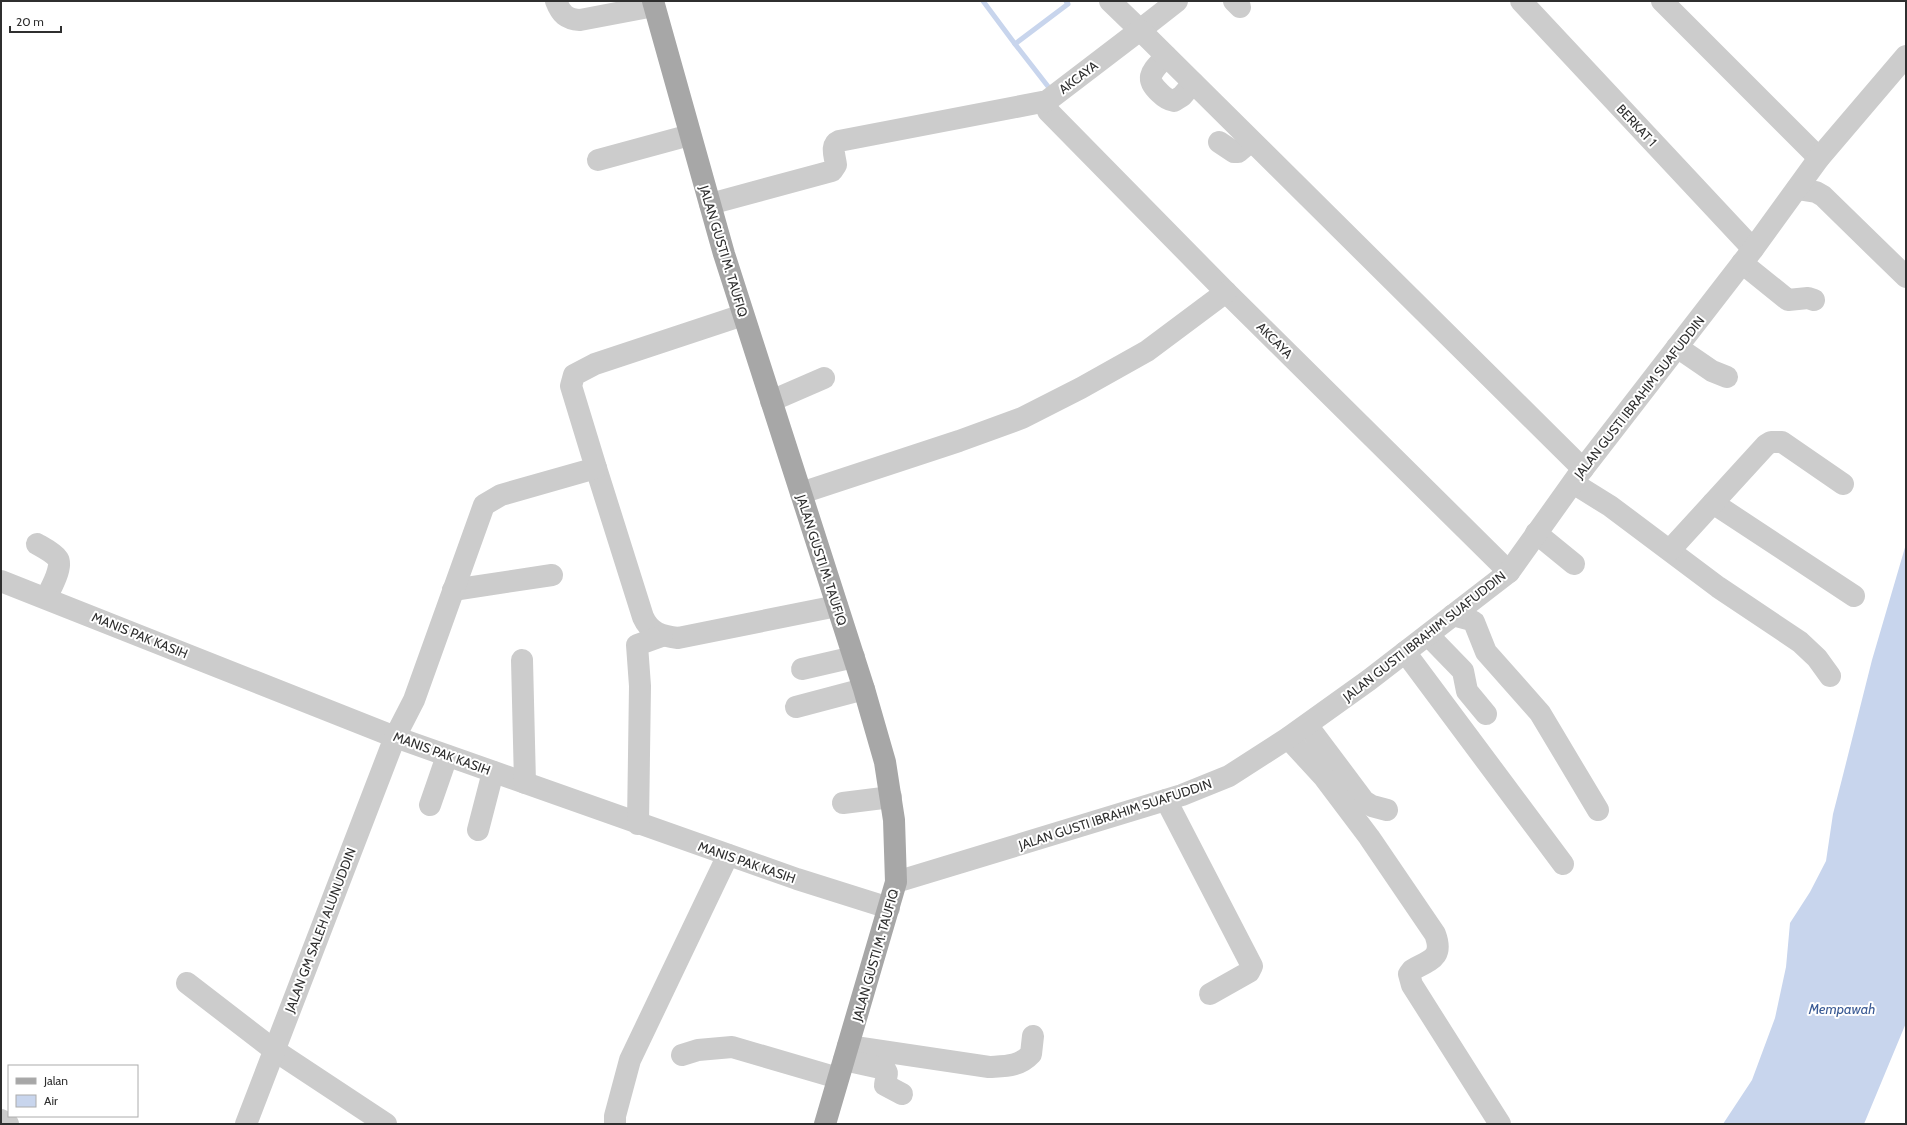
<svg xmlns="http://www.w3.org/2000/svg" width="1907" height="1125" viewBox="0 0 1907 1125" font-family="Cabin,sans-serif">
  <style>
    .water { fill: #c8d5ed }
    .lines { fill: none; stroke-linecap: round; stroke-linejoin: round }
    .stream { stroke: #c8d5ed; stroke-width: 5 }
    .minor { stroke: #ccc; stroke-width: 22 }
    .major { stroke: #a7a7a7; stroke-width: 22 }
    .labels { text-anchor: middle; stroke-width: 4; stroke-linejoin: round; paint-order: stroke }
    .street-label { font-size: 13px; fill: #2f2f2f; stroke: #fff }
    .water-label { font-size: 14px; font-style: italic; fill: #3a5a94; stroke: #fff }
  </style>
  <rect width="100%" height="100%" fill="#fff"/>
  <path class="water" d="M1906,544V1023L1864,1124H1723L1752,1080L1775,1018L1786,967L1790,923L1810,892L1826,861L1833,814L1842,779L1872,660Z"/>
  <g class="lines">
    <g class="stream">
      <path d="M983,1L1015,44"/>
      <path d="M1050,89L1015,44L1068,4L1066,1"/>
    </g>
    <g class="minor">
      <path d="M556,1C561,14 566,19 580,20L654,6"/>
      <path d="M1110,1L1140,30L1177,1"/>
      <path d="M1234,1L1240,7"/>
      <path d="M1521,1L1753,249"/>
      <path d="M1662,1L1819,158"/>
      <path d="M1166,56C1154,70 1142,77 1160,93C1164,97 1168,100 1174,101L1182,96L1193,83"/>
      <path d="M1047,101L1046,106L1048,111L1226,292L1509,572"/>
      <path d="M1219,142L1234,152H1238L1251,141"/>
      <path d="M598,160L690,135"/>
      <path d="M1797,189L1816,192L1823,196L1906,277"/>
      <path d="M710,204L832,171L836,165C835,156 830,145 839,141L1047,101L1140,30L1583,469"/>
      <path d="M1742,263L1788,300L1808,298L1814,300"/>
      <path d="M1677,347L1712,371L1727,377"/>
      <path d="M771,401L824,378"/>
      <path d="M596,468L643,617C650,633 662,636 678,638L837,606"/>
      <path d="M1573,483L1610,506L1718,587L1800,642L1817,658L1830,676"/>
      <path d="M801,493L959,441L1022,418L1081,388L1147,351L1226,292"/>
      <path d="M1713,503L1854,596"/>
      <path d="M1536,533L1574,564"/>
      <path d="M37,544C44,548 54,553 58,559C63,567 50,590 46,598"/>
      <path d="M1670,550L1766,445L1771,442H1782L1843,484"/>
      <path d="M1,581L395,737L797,879L889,908"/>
      <path d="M453,590L552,575"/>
      <path d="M1453,615L1468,619L1474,622L1486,652L1540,713L1598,810"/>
      <path d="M1428,635L1463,671L1467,691L1486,714"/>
      <path d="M1405,652L1563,864"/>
      <path d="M522,660L525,783"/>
      <path d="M802,669L854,657"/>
      <path d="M796,707L864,689"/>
      <path d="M1307,725L1364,801L1372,806L1387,810"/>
      <path d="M1288,738L1323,776L1369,837L1435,934C1444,958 1430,960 1412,970L1409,974L1412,985L1500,1124"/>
      <path d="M1166,800L1252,966L1249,972L1210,994"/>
      <path d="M843,803L891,797"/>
      <path d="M430,805L447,756"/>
      <path d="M638,824L640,686L637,645L662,636"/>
      <path d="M478,830L493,772"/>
      <path d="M896,882L1182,795L1229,776L1288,738L1369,680L1509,572L1579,474L1753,249L1819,158L1906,56"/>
      <path d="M187,983L274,1050L386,1124"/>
      <path d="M848,1046L989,1067C1005,1066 1019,1067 1031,1054L1033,1036"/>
      <path d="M682,1055L698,1050L732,1047L838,1078"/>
      <path d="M844,1060L885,1069L887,1073L885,1085L902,1094"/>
      <path d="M1,1120L8,1124"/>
      <path d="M246,1124L395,737L414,700L484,505L501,495L596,468L571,386L574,375L595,364L743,315"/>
      <path d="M615,1124V1116L630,1060L728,855"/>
    </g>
    <path class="major" d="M653,1L724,254L864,689L885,762L889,788L894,820L896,882L825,1124"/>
  </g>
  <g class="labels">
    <g class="street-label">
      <text transform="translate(1078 77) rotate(-37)" y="5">AKCAYA</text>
      <text transform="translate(1637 125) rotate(47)" y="5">BERKAT 1</text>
      <text transform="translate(724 251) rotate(73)" y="5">JALAN GUSTI M. TAUFIQ</text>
      <text transform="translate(1275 340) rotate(45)" y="5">AKCAYA</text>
      <text transform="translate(1639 397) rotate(-52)" y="5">JALAN GUSTI IBRAHIM SUAFUDDIN</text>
      <text transform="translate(822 560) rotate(72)" y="5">JALAN GUSTI M. TAUFIQ</text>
      <text transform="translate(140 635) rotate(22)" y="5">MANIS PAK KASIH</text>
      <text transform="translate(1424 636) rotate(-38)" y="5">JALAN GUSTI IBRAHIM SUAFUDDIN</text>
      <text transform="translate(442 753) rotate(20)" y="5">MANIS PAK KASIH</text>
      <text transform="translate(1115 814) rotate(-18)" y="5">JALAN GUSTI IBRAHIM SUAFUDDIN</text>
      <text transform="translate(747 862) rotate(19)" y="5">MANIS PAK KASIH</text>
      <text transform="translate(320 930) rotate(-69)" y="5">JALAN GM SALEH ALUNUDDIN</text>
      <text transform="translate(875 955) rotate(-74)" y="5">JALAN GUSTI M. TAUFIQ</text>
    </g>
    <g class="water-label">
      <text x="1842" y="1014">Mempawah</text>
    </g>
  </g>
  <rect width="1907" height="1125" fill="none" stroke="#2f2f2f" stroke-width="4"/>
  <rect x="8" y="1065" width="130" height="52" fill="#ffffff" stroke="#acacac"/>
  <rect x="16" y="1078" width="20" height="6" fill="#a7a7a7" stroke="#acacac"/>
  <text x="44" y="1085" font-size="12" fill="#2f2f2f">Jalan</text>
  <rect x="16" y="1095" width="20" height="12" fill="#c8d5ed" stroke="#acacac"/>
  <text x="44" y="1105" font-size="12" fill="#2f2f2f">Air</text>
  <path d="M10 26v6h51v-6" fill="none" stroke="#2f2f2f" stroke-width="2"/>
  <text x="16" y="26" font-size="12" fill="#2f2f2f" stroke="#ffffff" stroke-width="3" paint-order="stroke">20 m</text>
</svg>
